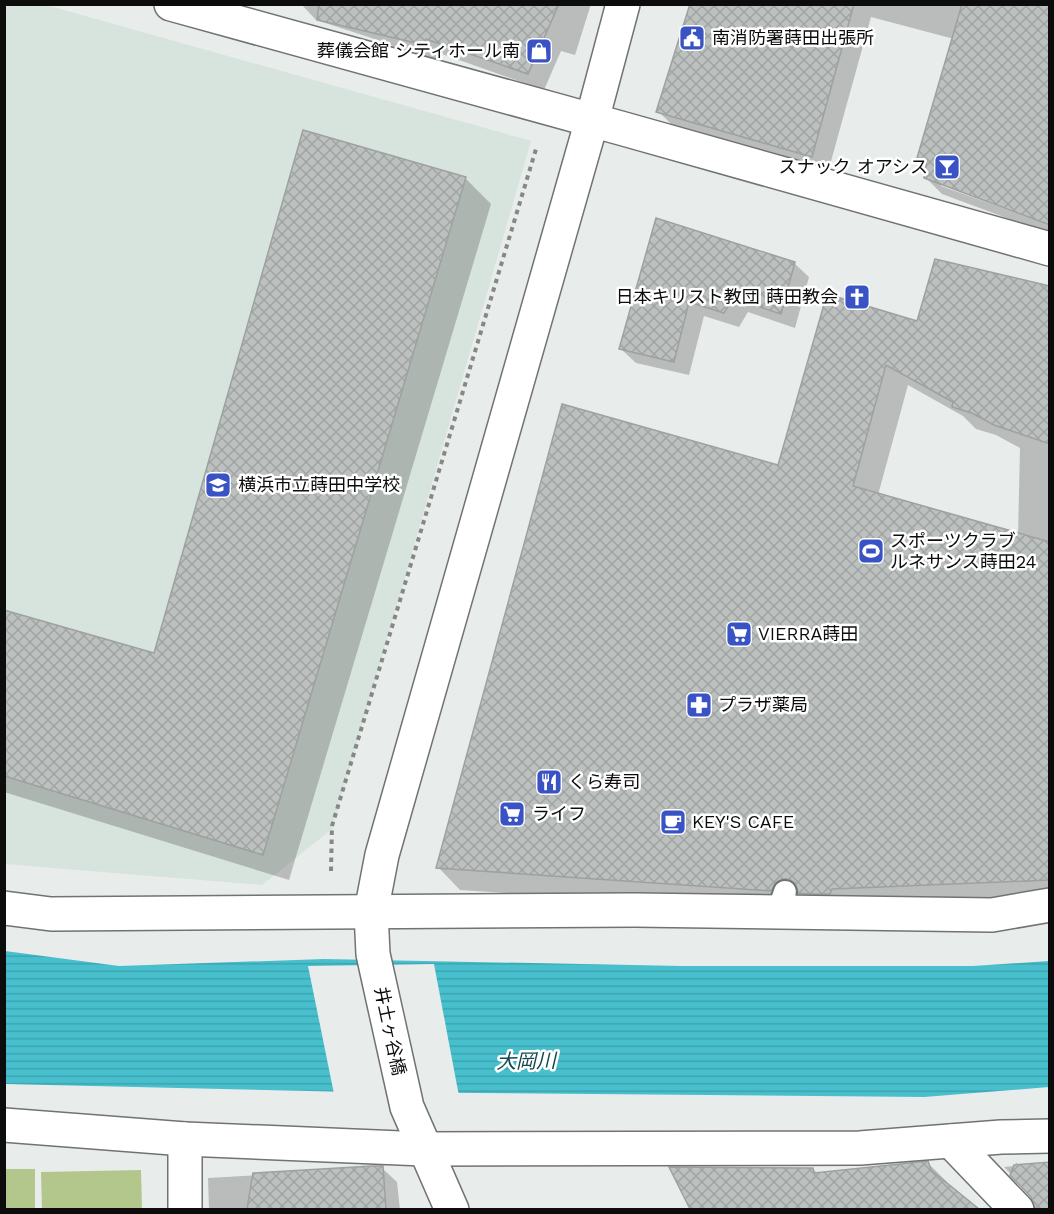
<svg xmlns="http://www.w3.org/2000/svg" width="1054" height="1214" viewBox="0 0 1054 1214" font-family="'Work Sans','Noto Sans JP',sans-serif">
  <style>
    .built { fill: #d7e3dd }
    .pitch { fill: #b3c78c }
    .water { fill: url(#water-rules) }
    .pier { fill: #e8ecea }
    .shadow { fill: #0003; fill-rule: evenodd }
    .building { fill: url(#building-cross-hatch); stroke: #9ea1a1; stroke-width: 1.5 }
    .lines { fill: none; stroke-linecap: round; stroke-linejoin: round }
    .service-casing { stroke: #707371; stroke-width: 26 }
    .minor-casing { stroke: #707371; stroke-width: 36 }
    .tertiary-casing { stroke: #707371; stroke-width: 36 }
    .path { stroke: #868887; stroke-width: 4; stroke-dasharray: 4.5 4.5; stroke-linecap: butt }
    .service { stroke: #fff; stroke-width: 22 }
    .minor { stroke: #fff; stroke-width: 33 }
    .tertiary { stroke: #fff; stroke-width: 33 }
    .labels { text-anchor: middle; stroke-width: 5; stroke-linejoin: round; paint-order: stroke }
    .poi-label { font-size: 18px; fill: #0b0c0b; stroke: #fff; text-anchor: start }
    .street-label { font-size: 18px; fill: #0b0c0b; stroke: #fff }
    .water-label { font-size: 20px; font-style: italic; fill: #13484e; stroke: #fff }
  </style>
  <defs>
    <pattern id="water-rules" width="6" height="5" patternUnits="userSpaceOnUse" patternTransform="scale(1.5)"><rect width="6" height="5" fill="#47bfcd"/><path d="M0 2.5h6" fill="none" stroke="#3da3af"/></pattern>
    <pattern id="building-cross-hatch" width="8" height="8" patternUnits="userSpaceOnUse" patternTransform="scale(1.5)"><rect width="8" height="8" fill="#bcc0bf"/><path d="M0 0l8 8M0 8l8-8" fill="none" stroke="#a0a4a3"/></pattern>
  </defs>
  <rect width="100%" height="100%" fill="#e8ecea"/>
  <path class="built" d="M4,5H46L531,141L332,829L262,885L5,864Z"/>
  <g class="pitch">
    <rect x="5" y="1169" width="30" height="40"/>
    <path d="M141,1170L142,1209H42L41,1172Z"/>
  </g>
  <path class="water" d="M5,951L119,966L324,959L681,966H973L1049,961V1087L924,1097L353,1092L5,1084Z"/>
  <path class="pier" d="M434,964L459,1096L334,1094L308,966Z"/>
  <g class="shadow">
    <path d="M301,4H591L575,55L561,51L544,90L442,54L441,60L396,50L390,44L316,20Z"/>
    <path d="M692,4H1050L941,183V186L1050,225V234L942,194L926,178L927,166L919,158L954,39L871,17L828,172L674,127L658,111Z"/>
    <path d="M465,178L491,204L289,880L4,792V612L155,655Z"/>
    <path d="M658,219L794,263L809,277L795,328L748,312L739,327L704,316L689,375L636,363L621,349Z"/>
    <path d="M1050,299V902L793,912L460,890L438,867L918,323ZM908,385L963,416L976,429L996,435L1020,448L1018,535L878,495Z"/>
    <path d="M1016,1162L1019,1166L1050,1164V1210H1041L1032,1196L1004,1167L1015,1166Z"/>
    <path d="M928,1163L947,1182L948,1186L976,1210H691L671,1169H813L818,1174Z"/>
    <path d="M382,1168L397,1182L400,1210H209L208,1178Z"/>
  </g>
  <g class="building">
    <path d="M319,4H559L528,74L426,39L425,45L317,20Z"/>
    <path d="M690,4H854L812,157L656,112Z"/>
    <path d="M962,4H1050V225L924,178L927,160L917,158Z"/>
    <path d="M303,130L466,177L263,855L4,776V610L154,653Z"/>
    <path d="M656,218L795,262L781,314L733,298L724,313L689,302L674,362L619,349Z"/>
    <path d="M935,259L1050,286V444L994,425L972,413L952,407L953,402L886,365L853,486L1050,542V880L832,889L830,894H810L798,893L795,883L789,879H783L776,882L771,891L436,868L562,404L778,465L827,294L917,321Z"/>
    <path d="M928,1161L931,1170L979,1209H690L669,1167L813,1168L814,1173Z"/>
    <path d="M1050,1162V1209H1035L1031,1197L1010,1175L1014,1165Z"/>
    <path d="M372,1166H383L386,1209H247L253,1173Z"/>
  </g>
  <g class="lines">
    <defs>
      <path id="service" d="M778,912L785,892"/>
      <g id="minor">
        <path d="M171,4L624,129L1050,249"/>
        <path d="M4,908L51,914L635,910L992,915L1050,905"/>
        <path d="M4,1125L185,1139L424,1149L860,1148L1001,1137L1050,1136"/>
        <path d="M951,1141L1017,1210"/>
        <path d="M185,1210V1139"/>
      </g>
      <path id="tertiary" d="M452,1210L407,1107L373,954L371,912L382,855L592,120L623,4"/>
    </defs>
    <use href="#service" class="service-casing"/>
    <use href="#minor" class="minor-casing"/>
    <use href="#tertiary" class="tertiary-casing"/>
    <path class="path" d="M331,871L332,826L536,149"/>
    <use href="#service" class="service"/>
    <use href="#minor" class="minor"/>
    <use href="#tertiary" class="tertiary"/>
  </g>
  <defs>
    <symbol id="civic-square" viewBox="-11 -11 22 22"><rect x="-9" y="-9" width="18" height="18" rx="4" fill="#3953c5" stroke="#fff"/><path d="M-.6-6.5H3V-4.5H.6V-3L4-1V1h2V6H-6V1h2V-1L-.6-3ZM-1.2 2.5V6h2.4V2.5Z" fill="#fff"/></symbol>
    <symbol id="shop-square" viewBox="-11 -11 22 22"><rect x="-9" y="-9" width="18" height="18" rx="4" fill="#3953c5" stroke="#fff"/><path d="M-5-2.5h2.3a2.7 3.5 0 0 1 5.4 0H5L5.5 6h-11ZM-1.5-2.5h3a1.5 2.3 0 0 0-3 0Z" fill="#fff"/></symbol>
    <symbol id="bar-square" viewBox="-11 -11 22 22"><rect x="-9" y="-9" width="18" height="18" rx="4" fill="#3953c5" stroke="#fff"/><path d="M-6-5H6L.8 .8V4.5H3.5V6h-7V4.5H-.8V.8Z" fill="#fff"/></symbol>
    <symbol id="church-square" viewBox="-11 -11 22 22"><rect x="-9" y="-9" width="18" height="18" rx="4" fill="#3953c5" stroke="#fff"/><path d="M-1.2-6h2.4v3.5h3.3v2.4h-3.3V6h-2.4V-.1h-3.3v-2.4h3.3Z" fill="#fff"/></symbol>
    <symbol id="school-square" viewBox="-11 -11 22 22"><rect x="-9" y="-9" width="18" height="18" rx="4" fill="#3953c5" stroke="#fff"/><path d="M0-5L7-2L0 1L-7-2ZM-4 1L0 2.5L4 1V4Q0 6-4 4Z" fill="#fff"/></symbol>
    <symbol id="stadium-square" viewBox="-11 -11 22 22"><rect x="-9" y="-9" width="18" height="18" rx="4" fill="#3953c5" stroke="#fff"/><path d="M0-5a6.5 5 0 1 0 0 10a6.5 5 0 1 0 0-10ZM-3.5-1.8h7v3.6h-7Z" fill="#fff"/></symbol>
    <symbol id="supermarket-square" viewBox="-11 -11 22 22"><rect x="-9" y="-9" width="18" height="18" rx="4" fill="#3953c5" stroke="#fff"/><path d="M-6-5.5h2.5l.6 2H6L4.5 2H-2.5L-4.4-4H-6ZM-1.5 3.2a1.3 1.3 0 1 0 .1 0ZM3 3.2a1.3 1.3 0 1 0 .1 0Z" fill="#fff"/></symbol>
    <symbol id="pharmacy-square" viewBox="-11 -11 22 22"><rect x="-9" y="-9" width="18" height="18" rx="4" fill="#3953c5" stroke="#fff"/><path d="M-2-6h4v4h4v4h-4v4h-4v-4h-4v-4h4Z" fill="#fff"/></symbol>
    <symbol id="restaurant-square" viewBox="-11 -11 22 22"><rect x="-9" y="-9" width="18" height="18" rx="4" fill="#3953c5" stroke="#fff"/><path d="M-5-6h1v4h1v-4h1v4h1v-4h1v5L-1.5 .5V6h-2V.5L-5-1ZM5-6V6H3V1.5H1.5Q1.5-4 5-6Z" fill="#fff"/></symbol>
    <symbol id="cafe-square" viewBox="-11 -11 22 22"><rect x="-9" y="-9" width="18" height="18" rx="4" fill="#3953c5" stroke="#fff"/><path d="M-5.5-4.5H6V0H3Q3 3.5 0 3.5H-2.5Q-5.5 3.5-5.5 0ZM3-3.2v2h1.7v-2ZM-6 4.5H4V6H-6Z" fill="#fff"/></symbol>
  </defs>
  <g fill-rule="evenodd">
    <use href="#civic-square" x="677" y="23" width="30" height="30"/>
    <use href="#shop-square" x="524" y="36" width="30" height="30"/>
    <use href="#bar-square" x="932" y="152" width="30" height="30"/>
    <use href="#church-square" x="842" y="282" width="30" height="30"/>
    <use href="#school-square" x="203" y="470" width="30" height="30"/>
    <use href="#stadium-square" x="856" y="536" width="30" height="30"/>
    <use href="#supermarket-square" x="724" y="619" width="30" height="30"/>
    <use href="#pharmacy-square" x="684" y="690" width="30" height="30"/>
    <use href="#restaurant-square" x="534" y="767" width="30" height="30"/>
    <use href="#supermarket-square" x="497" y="799" width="30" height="30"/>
    <use href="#cafe-square" x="658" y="807" width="30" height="30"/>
  </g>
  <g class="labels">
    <g class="poi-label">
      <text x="712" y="44">南消防署蒔田出張所</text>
      <text x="520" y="57" text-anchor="end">葬儀会館 シティホール南</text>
      <text x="928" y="173" text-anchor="end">スナック オアシス</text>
      <text x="838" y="303" text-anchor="end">日本キリスト教団 蒔田教会</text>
      <text x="238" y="491">横浜市立蒔田中学校</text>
      <text x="890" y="547">スポーツクラブ<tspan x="890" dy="21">ルネサンス蒔田24</tspan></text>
      <text x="758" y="640">VIERRA蒔田</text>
      <text x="718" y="711">プラザ薬局</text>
      <text x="568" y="788">くら寿司</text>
      <text x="532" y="820">ライフ</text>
      <text x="692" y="828">KEY'S CAFE</text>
    </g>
    <g class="street-label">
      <text transform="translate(390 1031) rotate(78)" y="6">井土ヶ谷橋</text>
    </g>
    <g class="water-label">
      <text transform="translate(526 1061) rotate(-1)" y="7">大岡川</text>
    </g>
  </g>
  <rect width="1054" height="1214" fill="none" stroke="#0b0c0b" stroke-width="12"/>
</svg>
